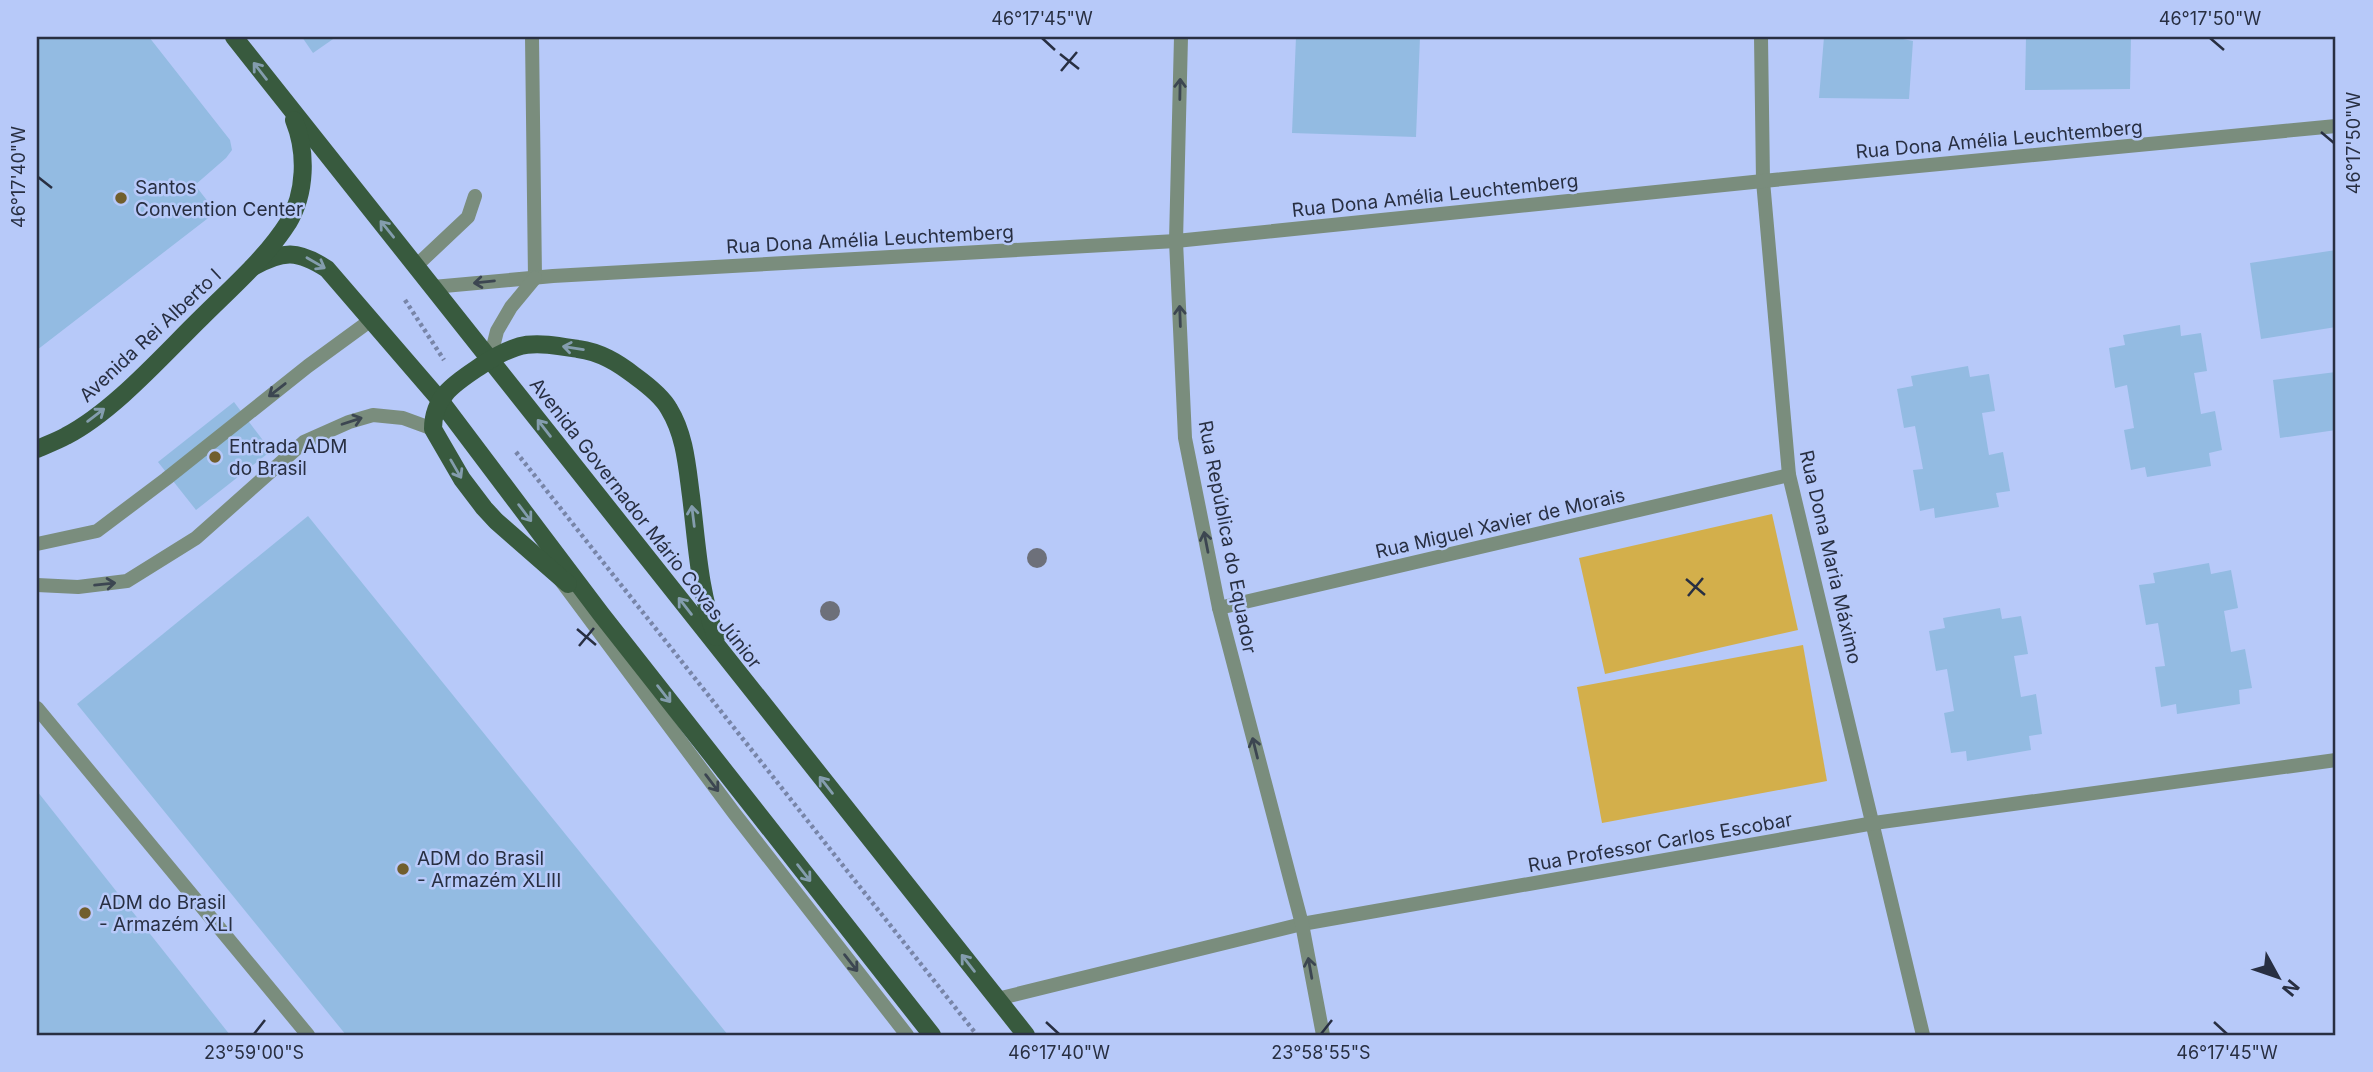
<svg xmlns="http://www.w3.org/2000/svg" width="2373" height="1072" viewBox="0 0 2373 1072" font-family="Inter,sans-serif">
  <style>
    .green { fill: #d3af4b }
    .building { fill: #93bbe2 }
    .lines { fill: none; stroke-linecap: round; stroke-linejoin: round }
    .path { stroke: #7885a8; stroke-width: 4.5; stroke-dasharray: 3.5 3.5; stroke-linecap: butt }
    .service { stroke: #7a8d7d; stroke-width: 14 }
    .minor { stroke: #7a8d7d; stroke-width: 14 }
    .tertiary { stroke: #7a8d7d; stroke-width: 14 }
    .primary { stroke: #385a3e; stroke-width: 18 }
    .tree { fill: #6d707a }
    .oneway { stroke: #849dae }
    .oneway2 { stroke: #3c4651 }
    .ticks { fill: none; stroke: #282f42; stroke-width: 2.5 }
    .poi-dot { fill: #715e2d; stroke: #b7c9f9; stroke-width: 2.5 }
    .labels { text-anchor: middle; stroke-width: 5; stroke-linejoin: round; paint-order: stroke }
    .street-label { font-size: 19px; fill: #282f42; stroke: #b7c9f9 }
    .poi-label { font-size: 19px; fill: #282f42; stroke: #b7c9f9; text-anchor: start }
    .neatline { fill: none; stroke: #282f42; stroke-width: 2.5 }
    .ticks-label { font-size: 18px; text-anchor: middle; fill: #282f42 }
  </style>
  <rect width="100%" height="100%" fill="#b7c9f9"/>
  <g class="green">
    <path d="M1772,514L1798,630L1605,674L1579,558Z"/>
    <path d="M1803,645L1827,781L1602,823L1577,687Z"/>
  </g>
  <g class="building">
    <path d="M37,37H149L230,140L232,150L226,158L195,185L216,212L37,350Z"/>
    <path d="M302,37H336L313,53Z"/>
    <path d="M1296,37H1420L1416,137L1292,133Z"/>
    <path d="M1824,37H1903V39L1913,41L1909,99L1819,98Z"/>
    <path d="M2026,37H2131L2130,89L2025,90Z"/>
    <path d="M2336,250V327L2261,339L2250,263Z"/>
    <path d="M2180,325L2181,336L2201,333L2207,371L2194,373L2201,414L2215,411L2222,450L2209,453L2211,466L2147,477L2145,467L2131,470L2124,430L2134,428L2127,385L2115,388L2109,348L2125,345L2123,335Z"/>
    <path d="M1968,366L1970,377L1989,374L1995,411L1982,413L1989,455L2003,452L2010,491L1996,493L1999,507L1935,518L1934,508L1920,511L1913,470L1923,469L1915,426L1904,428L1897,389L1913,386L1911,376Z"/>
    <path d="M2336,372V430L2280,438L2273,380Z"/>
    <path d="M234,402L271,451L196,510L158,462Z"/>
    <path d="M308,516L728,1035H346L77,704Z"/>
    <path d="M2209,563L2211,574L2231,570L2238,608L2224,611L2231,652L2245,649L2252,688L2239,690L2240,704L2177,714L2176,704L2161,707L2155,667L2165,666L2158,623L2146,625L2139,585L2155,583L2153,573Z"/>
    <path d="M2000,608L2002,619L2021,616L2028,654L2014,656L2021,697L2036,694L2042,734L2029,736L2031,750L1967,761L1966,751L1951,753L1944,713L1954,711L1947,669L1936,671L1929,631L1945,628L1943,618Z"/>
    <path d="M37,791L230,1035H37Z"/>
  </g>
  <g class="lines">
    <g class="path">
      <path d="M405,300L444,360"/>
      <path d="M516,452L977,1035"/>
    </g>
    <g class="service">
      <path d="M416,266L468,217L475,196"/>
      <path d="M37,544L97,531L166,479L308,366L371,320"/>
      <path d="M559,578L734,813L907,1035"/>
      <path d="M37,585L78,587L127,581L196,538L304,442L349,422L373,415L403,418L433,429"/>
      <path d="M37,708L308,1035"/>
    </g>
    <g class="minor">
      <path d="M532,37L535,278"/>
      <path d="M1761,37L1763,181L1789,475L1923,1035"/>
      <path d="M433,287L553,276L1176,241L1763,181L2336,126"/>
      <path d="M490,359L497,331L511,307L535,278"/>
      <path d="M1219,608L1789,475"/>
      <path d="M997,999L1302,924L1874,823L2336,760"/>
    </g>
    <path class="tertiary" d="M1181,37L1176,241L1185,438L1219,608L1302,924L1323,1035"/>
    <g class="primary">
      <path d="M234,37L1026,1035"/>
      <path d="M253,267C283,250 298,250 327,269L439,399L601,614L932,1035"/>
      <path d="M37,449C46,445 57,441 66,436C114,411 163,355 202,317C231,288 265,259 288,223C306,193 307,152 294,120"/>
      <path d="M568,584L496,521L484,508L462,479L433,429C433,395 457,382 482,365C521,339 534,342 578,349C600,352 617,362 635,376C646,384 662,396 669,409C685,435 687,466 691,496C697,544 699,592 716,637"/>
    </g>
  </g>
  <g class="tree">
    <circle cx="1037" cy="558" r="10"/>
    <circle cx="830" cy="611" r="10"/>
  </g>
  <defs><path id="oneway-shaft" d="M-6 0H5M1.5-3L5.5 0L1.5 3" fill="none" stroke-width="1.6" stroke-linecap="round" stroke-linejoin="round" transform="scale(1.75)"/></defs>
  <g class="oneway">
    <use href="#oneway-shaft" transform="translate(260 71) rotate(-128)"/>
    <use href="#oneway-shaft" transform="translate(387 229) rotate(-129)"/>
    <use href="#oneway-shaft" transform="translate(316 263) rotate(30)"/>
    <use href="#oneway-shaft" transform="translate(573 348) rotate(-171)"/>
    <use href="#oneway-shaft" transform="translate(96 415) rotate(-37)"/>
    <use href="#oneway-shaft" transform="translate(544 428) rotate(-128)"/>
    <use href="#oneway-shaft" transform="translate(456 469) rotate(60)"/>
    <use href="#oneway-shaft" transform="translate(525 513) rotate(53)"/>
    <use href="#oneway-shaft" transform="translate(693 516) rotate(-97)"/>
    <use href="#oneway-shaft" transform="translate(685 606) rotate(-128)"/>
    <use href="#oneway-shaft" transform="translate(664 694) rotate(52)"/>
    <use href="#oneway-shaft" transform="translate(826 785) rotate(-128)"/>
    <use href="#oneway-shaft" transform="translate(804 873) rotate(52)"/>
    <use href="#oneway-shaft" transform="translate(968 963) rotate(-128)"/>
  </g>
  <g class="oneway2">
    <use href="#oneway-shaft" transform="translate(1180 89) rotate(-89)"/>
    <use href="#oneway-shaft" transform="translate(484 282) rotate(174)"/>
    <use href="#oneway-shaft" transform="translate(1180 316) rotate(-92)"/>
    <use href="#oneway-shaft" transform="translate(277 390) rotate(142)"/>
    <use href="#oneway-shaft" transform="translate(352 421) rotate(-18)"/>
    <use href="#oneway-shaft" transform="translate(1206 542) rotate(-101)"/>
    <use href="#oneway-shaft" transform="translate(105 584) rotate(-6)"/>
    <use href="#oneway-shaft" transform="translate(1255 748) rotate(-104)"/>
    <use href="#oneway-shaft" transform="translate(712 783) rotate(53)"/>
    <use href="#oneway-shaft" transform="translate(851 963) rotate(52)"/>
    <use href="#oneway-shaft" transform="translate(1310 968) rotate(-100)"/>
  </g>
  <path class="ticks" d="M1042,38L1055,50M2210,38L2224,50M1060,54L1079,69M1061,71L1077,52M2321,132L2334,143M38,177L52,188M1686,579L1705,595M1688,596L1703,578M577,629L596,645M579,646L594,628M1046,1022L1059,1034M2214,1022L2227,1034M254,1034L265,1020M1321,1034L1332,1020"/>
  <g class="poi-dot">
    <circle cx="121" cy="198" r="7"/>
    <circle cx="215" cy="457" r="7"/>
    <circle cx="403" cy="869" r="7"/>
    <circle cx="85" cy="913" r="7"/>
  </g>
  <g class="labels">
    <g class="street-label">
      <text transform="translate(1999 139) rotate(-5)" y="7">Rua Dona Amélia Leuchtemberg</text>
      <text transform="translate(1435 195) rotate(-6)" y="7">Rua Dona Amélia Leuchtemberg</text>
      <text transform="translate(870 239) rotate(-3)" y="7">Rua Dona Amélia Leuchtemberg</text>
      <text transform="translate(150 335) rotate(-43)" y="7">Avenida Rei Alberto I</text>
      <text transform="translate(646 523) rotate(52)" y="7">Avenida Governador Mário Covas Júnior</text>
      <text transform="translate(1500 523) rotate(-13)" y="7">Rua Miguel Xavier de Morais</text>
      <text transform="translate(1228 537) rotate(79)" y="7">Rua República do Equador</text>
      <text transform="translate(1831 557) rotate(77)" y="7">Rua Dona Maria Máximo</text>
      <text transform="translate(1660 842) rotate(-10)" y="7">Rua Professor Carlos Escobar</text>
    </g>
    <g class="poi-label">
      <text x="135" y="194">Santos<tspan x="135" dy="22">Convention Center</tspan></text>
      <text x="229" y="453">Entrada ADM<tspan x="229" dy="22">do Brasil</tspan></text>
      <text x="417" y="865">ADM do Brasil<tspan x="417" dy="22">- Armazém XLIII</tspan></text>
      <text x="99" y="909">ADM do Brasil<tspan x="99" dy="22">- Armazém XLI</tspan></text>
    </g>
  </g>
  <rect width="2373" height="1072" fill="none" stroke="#b7c9f9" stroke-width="77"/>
  <g transform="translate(2278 977) rotate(130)" stroke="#b7c9f9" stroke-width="5" paint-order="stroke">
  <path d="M0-5L12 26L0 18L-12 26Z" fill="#282f42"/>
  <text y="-10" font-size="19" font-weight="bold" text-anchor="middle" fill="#282f42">N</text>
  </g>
  <rect x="38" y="38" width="2296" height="996" class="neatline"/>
  <g class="ticks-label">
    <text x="1042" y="25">46°17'45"W</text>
    <text x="2210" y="25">46°17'50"W</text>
    <text transform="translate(2354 143) rotate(-90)" y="6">46°17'50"W</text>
    <text transform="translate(19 177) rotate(-90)" y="6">46°17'40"W</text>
    <text x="254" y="1059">23°59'00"S</text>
    <text x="1059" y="1059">46°17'40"W</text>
    <text x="1321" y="1059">23°58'55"S</text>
    <text x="2227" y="1059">46°17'45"W</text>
  </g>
</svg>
